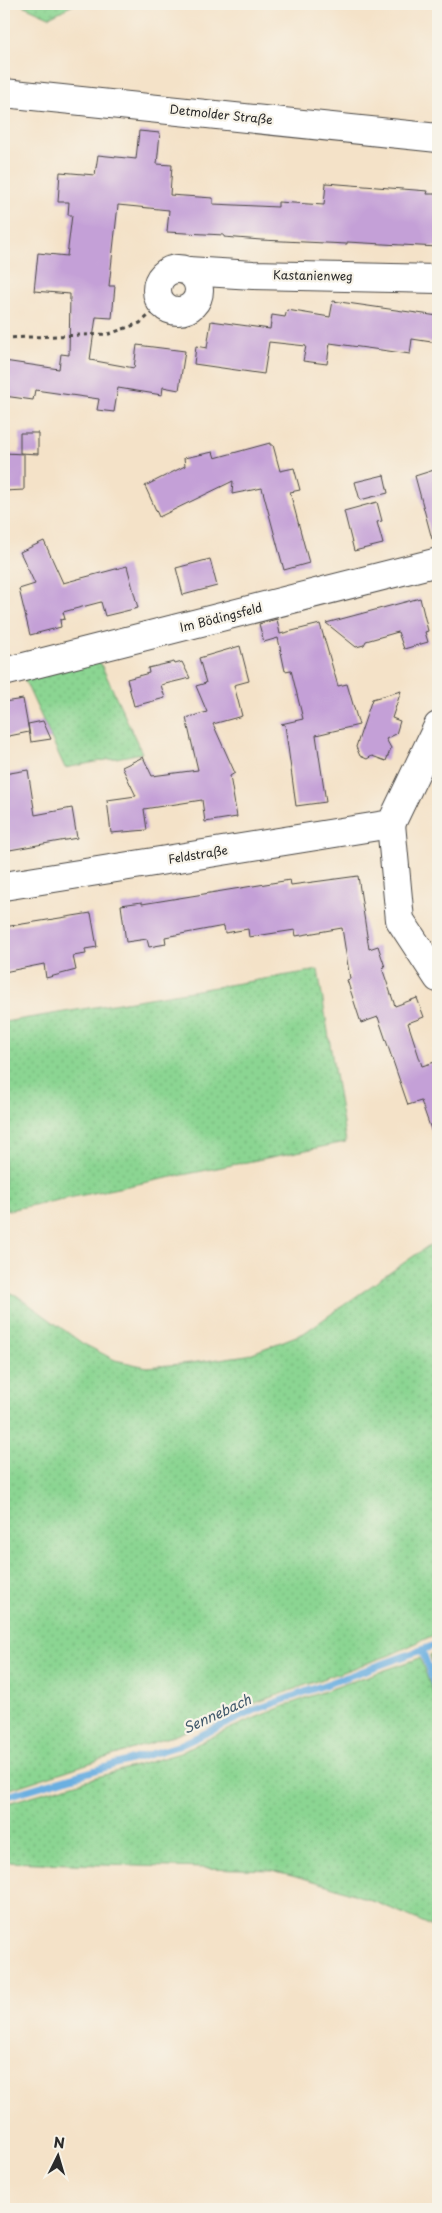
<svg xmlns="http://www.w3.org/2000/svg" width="442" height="2213" viewBox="0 0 442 2213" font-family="'Playpen Sans',sans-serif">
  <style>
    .grass { fill: url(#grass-dots); stroke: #5b805e }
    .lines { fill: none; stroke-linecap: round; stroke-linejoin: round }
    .stream { stroke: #6bafe1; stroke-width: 7 }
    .building { fill: #c4a0d7 }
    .minor-casing { stroke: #494643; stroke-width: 30 }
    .major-casing { stroke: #494643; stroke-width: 30 }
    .path { stroke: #494643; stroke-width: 3; stroke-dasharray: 4 4; stroke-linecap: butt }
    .minor { stroke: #fff; stroke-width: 28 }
    .major { stroke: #fff; stroke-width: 28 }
    .labels { text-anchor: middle; stroke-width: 4.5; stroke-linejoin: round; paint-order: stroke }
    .street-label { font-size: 12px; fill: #2b2b2b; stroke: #f7f3e8 }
    .water-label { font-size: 14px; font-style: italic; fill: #41596b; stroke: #f7f3e8 }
  </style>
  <defs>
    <pattern id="grass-dots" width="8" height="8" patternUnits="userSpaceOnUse" patternTransform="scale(1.25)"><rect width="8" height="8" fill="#8bd592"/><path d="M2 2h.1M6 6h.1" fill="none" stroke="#78b77e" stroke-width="1.8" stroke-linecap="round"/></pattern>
  </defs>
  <rect width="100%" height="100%" fill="#f7f3e8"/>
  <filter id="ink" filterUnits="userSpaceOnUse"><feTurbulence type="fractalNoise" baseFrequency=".02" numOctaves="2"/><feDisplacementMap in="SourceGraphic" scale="10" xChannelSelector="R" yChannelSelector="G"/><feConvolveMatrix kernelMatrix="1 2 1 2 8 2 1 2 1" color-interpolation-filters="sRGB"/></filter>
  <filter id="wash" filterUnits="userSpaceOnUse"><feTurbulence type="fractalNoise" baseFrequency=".0096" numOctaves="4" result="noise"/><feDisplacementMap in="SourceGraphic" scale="20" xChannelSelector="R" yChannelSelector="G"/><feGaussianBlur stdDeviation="1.12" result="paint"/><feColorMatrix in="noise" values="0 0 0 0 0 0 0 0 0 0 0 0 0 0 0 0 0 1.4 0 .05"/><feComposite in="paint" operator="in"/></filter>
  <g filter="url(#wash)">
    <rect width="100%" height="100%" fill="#f4e2c8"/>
    <g class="grass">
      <path d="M20,4H75L49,17Z"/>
      <path d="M99,660L142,753L65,768L24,679Z"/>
      <path d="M318,970L346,1142L4,1211V1022Z"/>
      <path d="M438,1245V1633L390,1655L258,1702L176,1735L4,1791V1290L16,1295L82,1343L115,1360L147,1367L191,1363L247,1355L304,1333L428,1246Z"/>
      <path d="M438,1652V1680L430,1655Z"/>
      <path d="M420,1658L438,1706V1929C384,1904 330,1883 271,1870L4,1862V1804L180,1753C255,1713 339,1686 420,1658Z"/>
    </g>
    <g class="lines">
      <g class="stream">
        <path d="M422,1650L438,1695"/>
        <path d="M4,1797L178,1746L255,1710L438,1644"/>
      </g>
    </g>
    <g id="blocks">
      <g class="building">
        <path d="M139,131L160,133L157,164L172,165L170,195L213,198V204L278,207V202L324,205L326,183L428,191L427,194H438V247L347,242V244L261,240L224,237V235L167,232L169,210L118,205L109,286H115L112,318L96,317L90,360L134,368L137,345L185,351L179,390L163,387L162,395L118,388L114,412L97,410L99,399L35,390L33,400L4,396V361L59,369L61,354L69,355L70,294L34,291L38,253L67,256L72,215H68L69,202H58L60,172L95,175L98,155L136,159Z"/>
        <path d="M333,301L438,316V343L412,339L410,354L330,343L327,364L303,361L306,346L269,342L264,374L194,364L196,346L207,348L211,321L270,329L272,315L285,317L287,310L330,317Z"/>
        <path d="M20,433H38V454L20,453Z"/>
        <path d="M270,443V445H273L280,471L294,468L300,490L290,492L309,563L284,570L262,488L232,494L233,481L159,517L145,486L185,466L184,458L213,452L215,458Z"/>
        <path d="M4,453L24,454V490L4,491Z"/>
        <path d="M434,470L438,485V538L432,539L415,476Z"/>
        <path d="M384,475L388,493L360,500L355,482Z"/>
        <path d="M377,502L382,521L377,522L383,544L354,551L344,511Z"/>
        <path d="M44,541L63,583L127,566L138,608L105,616L101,602L63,612L65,619L60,620L61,627L30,635L19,589L35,584L20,552Z"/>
        <path d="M210,559L217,586L183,595L176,568Z"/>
        <path d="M420,598L428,631L425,632L428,642L404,649L398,632L366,641L364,645L356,647L326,623Z"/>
        <path d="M277,619L280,634L320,624L338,686L347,684L359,725L316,735L326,802L296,806L285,725L281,724L303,719L291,670L285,671L278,638L264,642L259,624Z"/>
        <path d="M240,646L249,681L234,685L242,716L213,724L235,773L230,776L237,817L205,822L202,800L144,809L147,830L111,833L107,800L136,796L122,767L143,757L152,776L198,770L186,718L207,712L196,686L206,683L199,658Z"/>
        <path d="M174,662L175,664L182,662L190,678L161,685L165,698L134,706L127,679L149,673L148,668Z"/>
        <path d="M401,691L392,718L400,721L396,734L386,739L391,748L386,761L372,756L367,759L360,756L356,747L372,699Z"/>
        <path d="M23,699L29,732L4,737V702Z"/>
        <path d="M43,721L51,739L31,742L28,724Z"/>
        <path d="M28,770L35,815L72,808L77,838L4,851V820H7L4,801V774Z"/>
        <path d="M358,876L369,949L378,946L385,967L382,968L395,1006L417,998L424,1017L408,1023L422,1066L438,1061V1140L435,1141L421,1101L408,1105L378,1017L361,1023L347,980L350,979L342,928L296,936L295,930L249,937L248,929L225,933L224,926L165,937L166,944L149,947L147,939L126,942L121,905L142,902V904L290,880L291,885Z"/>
        <path d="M91,913L97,947L85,949L86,954L73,956L76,970L46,978L44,964L4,972V927Z"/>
      </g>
    </g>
  </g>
  <g filter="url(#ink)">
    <use href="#blocks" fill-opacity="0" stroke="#494643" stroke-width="1"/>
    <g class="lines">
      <defs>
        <g id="minor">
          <circle cx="178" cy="290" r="21"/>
          <path d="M188,271L253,275L438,279"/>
          <path d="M4,672L438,562"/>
          <path d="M391,824L400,920L438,978"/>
          <path d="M4,886L391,824L438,726"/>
        </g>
        <path id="major" d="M4,93L438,138"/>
      </defs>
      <use href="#minor" class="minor-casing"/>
      <use href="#major" class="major-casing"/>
      <path class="path" d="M4,338L109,334L140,323L162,304"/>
      <use href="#minor" class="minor"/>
      <use href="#major" class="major"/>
    </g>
  </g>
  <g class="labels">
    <g class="street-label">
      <text transform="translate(221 115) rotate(6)" y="4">Detmolder Straße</text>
      <text transform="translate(313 276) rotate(1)" y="4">Kastanienweg</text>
      <text transform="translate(221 618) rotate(-14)" y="4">Im Bödingsfeld</text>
      <text transform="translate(198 855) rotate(-9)" y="4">Feldstraße</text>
    </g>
    <g class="water-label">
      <text transform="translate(217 1714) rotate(-25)" y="5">Sennebach</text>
    </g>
  </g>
  <rect width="442" height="2213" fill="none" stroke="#f7f3e8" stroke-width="20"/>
  <g transform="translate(58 2156) rotate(5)" stroke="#f7f3e8" stroke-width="4" paint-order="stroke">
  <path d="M0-4L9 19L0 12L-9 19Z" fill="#2b2b2b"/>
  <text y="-8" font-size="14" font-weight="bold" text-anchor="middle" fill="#2b2b2b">N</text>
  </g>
</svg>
